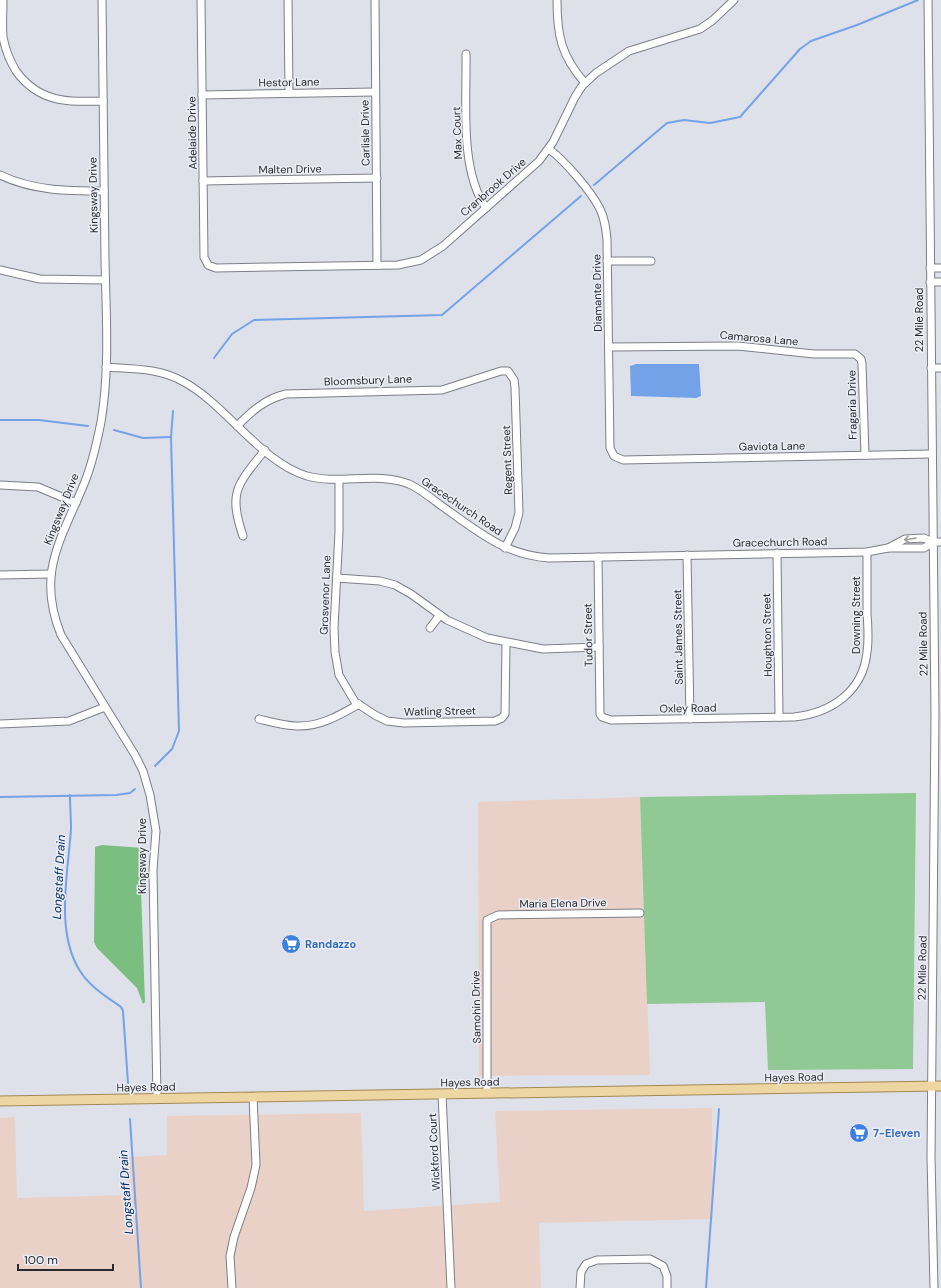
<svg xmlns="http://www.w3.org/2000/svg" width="941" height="1288" viewBox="0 0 941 1288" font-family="'DM Sans',sans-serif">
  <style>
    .industrial { fill: #ead1c8 }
    .green { fill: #91c994 }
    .forest { fill: #7abf7f }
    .water { fill: #73a2e8 }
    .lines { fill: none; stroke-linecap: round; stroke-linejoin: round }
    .stream { stroke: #73a2e8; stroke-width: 2 }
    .minor-casing { stroke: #7d7f87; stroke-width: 9 }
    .major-casing { stroke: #a28852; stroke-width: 11 }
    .minor { stroke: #fff; stroke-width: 7 }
    .major { stroke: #eed6a3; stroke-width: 9 }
    .oneway { stroke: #9f9fa1 }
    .labels { text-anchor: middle; stroke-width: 3; stroke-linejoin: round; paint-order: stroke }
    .street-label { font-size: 11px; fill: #2a2a2e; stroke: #eceef7 }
    .shop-label { font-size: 11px; font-weight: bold; fill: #366cbe; stroke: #eceef7; text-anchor: start }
    .water-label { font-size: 12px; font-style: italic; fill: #002a66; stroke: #eceef7 }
  </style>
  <rect width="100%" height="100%" fill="#dfe1ea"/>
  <g class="industrial">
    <path d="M640,797L650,1075L479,1076L478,802Z"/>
    <path d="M712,1108L713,1219L539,1223L541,1288H0V1118L15,1117L17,1198L129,1195L128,1157L167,1155V1116L361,1113L364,1211L500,1202L495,1111Z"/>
  </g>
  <path class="green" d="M916,793L913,1069L768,1070L765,1002L647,1004L640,797Z"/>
  <path class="forest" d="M102,845L143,848L141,890L145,1002L143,1004L137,988L97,948L94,942L95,847Z"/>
  <path class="water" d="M636,364H699L701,396L696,398L631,396L630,366Z"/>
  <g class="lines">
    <g class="stream">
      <path d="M594,185L667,123L684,120L710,123L740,117L800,49L811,41L857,25L918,0"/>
      <path d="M214,358L232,334L254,320L442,315L581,196"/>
      <path d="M0,420H39L88,426"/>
      <path d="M114,430L143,438L171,437"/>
      <path d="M155,766L172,749L179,731L171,437L173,411"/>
      <path d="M70,795C70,806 71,817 71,829C68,873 55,932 80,971C90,987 107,997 121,1007L123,1011L128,1083"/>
      <path d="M0,797L116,795L130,793L135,789"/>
      <path d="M130,1119L141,1288"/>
      <path d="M706,1288L719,1109"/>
    </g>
    <defs>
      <g id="minor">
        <path d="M3,0C3,12 2,25 3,37C5,48 10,61 16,71C39,103 68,102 103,101"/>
        <path d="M102,0C103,87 104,173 105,260C106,313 110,369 101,422C97,442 92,465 84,484C61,540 36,573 61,635L135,755L143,771L150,795L156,831L153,870L157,1098"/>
        <path d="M201,0L204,257L208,265L216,268L398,265L421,260L443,246L539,161L553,142L575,97L582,86L596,73L629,51L700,29L713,20L734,0"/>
        <path d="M288,0L289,93"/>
        <path d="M375,0L377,265"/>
        <path d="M557,0C557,35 561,56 585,83"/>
        <path d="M928,0L935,715L931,1157L934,1288"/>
        <path d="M466,54C467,100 459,169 486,208"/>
        <path d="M202,95L375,92"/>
        <path d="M549,149C565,161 591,191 600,209C605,219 606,229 607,240L610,448L614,456L623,460L931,454"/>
        <path d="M0,175C34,191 67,191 104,191"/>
        <path d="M203,181L377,178"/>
        <path d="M607,261H651"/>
        <path d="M930,268H941"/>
        <path d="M0,270L40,279L105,280"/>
        <path d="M930,282H941"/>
        <path d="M609,347L738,346L814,354H855L861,359L862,364L865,455"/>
        <path d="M106,367C132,369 159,368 182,381C225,403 260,462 307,476C340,485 377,471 409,484C420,489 430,497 439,504C475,529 503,555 549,558L867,552L888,548L905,539L924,538L933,542H941"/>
        <path d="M931,368H941"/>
        <path d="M237,426C252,411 265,399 286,394L442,390L501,371H508L514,380L515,388L519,513L515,528L505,548"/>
        <path d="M339,480V532L334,628L335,652L339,675L355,702L375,715L387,721L404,723L495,721L502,718L505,714L506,643"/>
        <path d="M0,485L38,487L76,503"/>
        <path d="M243,536C228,492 237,485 265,450"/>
        <path d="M888,548H924L933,542"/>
        <path d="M777,553L779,717"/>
        <path d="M687,555L690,719"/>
        <path d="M598,557L600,714L602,717L611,720L794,717C831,713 863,692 867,652C869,639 868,626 867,613C867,592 867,572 867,552"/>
        <path d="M0,575L51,574"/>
        <path d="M337,578L380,581L395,585L411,594L447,620L487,638L543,649L599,647"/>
        <path d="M430,628L440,615"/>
        <path d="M259,719C271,722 285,726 297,726C320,727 340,715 359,704"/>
        <path d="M0,724L69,721L105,707"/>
        <path d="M487,1093V920L498,915L640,913"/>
        <path d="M442,1094L451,1288"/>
        <path d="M232,1288L230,1256L234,1237L251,1188L256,1165L253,1097"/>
        <path d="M580,1288L581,1272L586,1264L597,1260L650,1259L663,1266L667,1276V1288"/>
      </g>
      <path id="major" d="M0,1101L941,1086"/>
    </defs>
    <use href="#minor" class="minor-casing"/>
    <use href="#major" class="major-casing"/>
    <use href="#minor" class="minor"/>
    <use href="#major" class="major"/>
  </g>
  <defs><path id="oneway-shaft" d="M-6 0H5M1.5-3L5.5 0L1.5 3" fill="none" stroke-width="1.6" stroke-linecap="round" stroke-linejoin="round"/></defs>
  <use class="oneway" href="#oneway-shaft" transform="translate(910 539) rotate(172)"/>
  <defs>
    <symbol id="supermarket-disc" viewBox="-11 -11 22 22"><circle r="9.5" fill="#3f7fe0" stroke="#eceef7"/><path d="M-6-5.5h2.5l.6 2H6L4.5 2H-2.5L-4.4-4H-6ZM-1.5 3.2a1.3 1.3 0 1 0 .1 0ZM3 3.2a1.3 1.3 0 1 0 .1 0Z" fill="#fff"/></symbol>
  </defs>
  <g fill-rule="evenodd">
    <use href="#supermarket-disc" x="280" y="933" width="22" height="22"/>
    <use href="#supermarket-disc" x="848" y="1122" width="22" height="22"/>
  </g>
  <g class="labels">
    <g class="street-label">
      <text transform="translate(289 82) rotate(-1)" y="4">Hestor Lane</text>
      <text transform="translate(192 133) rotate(-91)" y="4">Adelaide Drive</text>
      <text transform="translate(365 133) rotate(-91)" y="4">Carlisle Drive</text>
      <text transform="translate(457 133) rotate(-92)" y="4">Max Court</text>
      <text transform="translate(290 169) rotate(-1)" y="4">Malten Drive</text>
      <text transform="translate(493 187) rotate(-41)" y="4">Cranbrook Drive</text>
      <text transform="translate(93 195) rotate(-91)" y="4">Kingsway Drive</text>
      <text transform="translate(597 293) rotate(-91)" y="4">Diamante Drive</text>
      <text transform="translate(919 320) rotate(-90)" y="4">22 Mile Road</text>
      <text transform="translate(759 338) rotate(5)" y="4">Camarosa Lane</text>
      <text transform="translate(368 380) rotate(-2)" y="4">Bloomsbury Lane</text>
      <text transform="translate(852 405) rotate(-91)" y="4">Fragaria Drive</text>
      <text transform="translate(772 446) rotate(-1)" y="4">Gaviota Lane</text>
      <text transform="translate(507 460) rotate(-92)" y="4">Regent Street</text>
      <text transform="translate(462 506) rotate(34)" y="4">Gracechurch Road</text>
      <text transform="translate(61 509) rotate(-68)" y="4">Kingsway Drive</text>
      <text transform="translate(780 542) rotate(-1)" y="4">Gracechurch Road</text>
      <text transform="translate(325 595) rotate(-88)" y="4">Grosvenor Lane</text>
      <text transform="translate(856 615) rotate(-90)" y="4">Downing Street</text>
      <text transform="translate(588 635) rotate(-91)" y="4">Tudor Street</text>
      <text transform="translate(767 635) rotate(-91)" y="4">Houghton Street</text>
      <text transform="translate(678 637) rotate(-91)" y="4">Saint James Street</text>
      <text transform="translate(923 644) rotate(-91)" y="4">22 Mile Road</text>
      <text transform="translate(688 708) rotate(-1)" y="4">Oxley Road</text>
      <text transform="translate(440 711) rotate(-1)" y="4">Watling Street</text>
      <text transform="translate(142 856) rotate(-90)" y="4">Kingsway Drive</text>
      <text transform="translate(563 903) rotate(-1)" y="4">Maria Elena Drive</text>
      <text transform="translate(922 968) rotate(-89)" y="4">22 Mile Road</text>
      <text transform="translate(476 1007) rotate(-91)" y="4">Samohin Drive</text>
      <text transform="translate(794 1077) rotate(-1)" y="4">Hayes Road</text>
      <text transform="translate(470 1082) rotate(-1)" y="4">Hayes Road</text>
      <text transform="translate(146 1087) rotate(-1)" y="4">Hayes Road</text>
      <text transform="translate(434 1152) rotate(-93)" y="4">Wickford Court</text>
    </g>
    <g class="shop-label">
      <text x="305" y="948">Randazzo</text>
      <text x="873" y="1137">7-Eleven</text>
    </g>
    <g class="water-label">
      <text transform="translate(59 877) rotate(-87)" y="4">Longstaff Drain</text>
      <text transform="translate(126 1192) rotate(-94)" y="4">Longstaff Drain</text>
    </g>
  </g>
  <path d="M18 1264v6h95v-6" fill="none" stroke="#2a2a2e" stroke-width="2"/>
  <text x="24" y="1264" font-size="12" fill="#2a2a2e" stroke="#eceef7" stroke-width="3" paint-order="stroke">100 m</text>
</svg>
